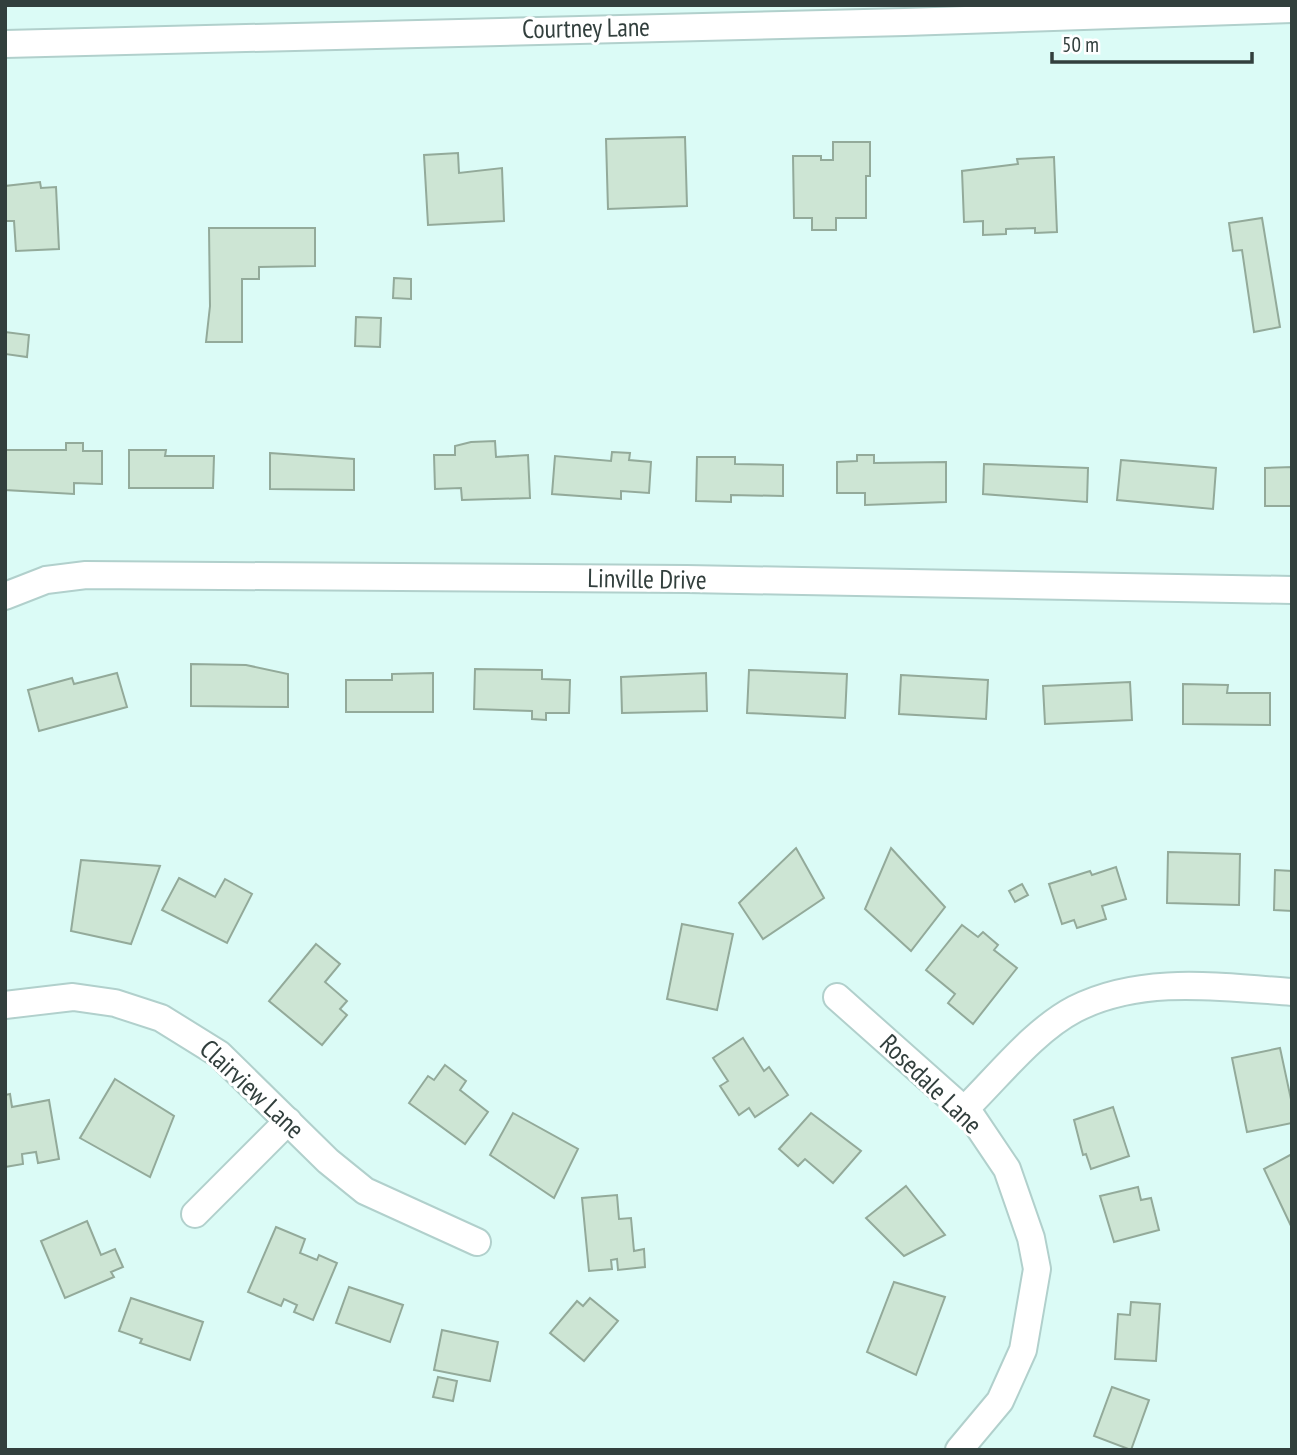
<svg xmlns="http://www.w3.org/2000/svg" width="1297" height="1455" viewBox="0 0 1297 1455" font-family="'PT Sans Narrow',sans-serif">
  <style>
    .building { fill: #cde5d4; stroke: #93aa9a; stroke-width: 2 }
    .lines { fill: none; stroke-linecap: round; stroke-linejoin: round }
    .minor-casing { stroke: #b1d0cc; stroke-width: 30 }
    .minor { stroke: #fff; stroke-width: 26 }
    .labels { text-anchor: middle; stroke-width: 6; stroke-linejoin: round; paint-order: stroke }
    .street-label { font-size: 26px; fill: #323f3d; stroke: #fff }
  </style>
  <rect width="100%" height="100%" fill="#dbfbf6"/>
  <g class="building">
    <path d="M685,137L687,206L608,209L606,139Z"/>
    <path d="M833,142H870V176H866V218H836V230H812V218H794L793,156H821V160H833Z"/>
    <path d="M458,153L459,173L502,168L504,221L428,225L424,155Z"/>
    <path d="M1054,157L1057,232L1035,233V228L1006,229V234L983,235V221L964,222L962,171L1018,164L1017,159Z"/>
    <path d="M40,182L41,188L56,187L59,249L16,251L14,221H5V186Z"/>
    <path d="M1262,218L1280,327L1254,332L1242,250L1233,251L1229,223Z"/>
    <path d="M209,228H315V266L259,267V279H242V342H206L210,306Z"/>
    <path d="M394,278L411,279V299L393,298Z"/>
    <path d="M356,317L381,318L380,347L355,346Z"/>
    <path d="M5,332L29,335L27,357L5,354Z"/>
    <path d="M495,441L496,457L528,455L530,498L462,500L461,488L435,489L434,455H455V446L471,442Z"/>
    <path d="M66,443H83V451H102V484L74,483V494L5,490V450H66Z"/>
    <path d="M129,450H166L165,456H214L213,488H129Z"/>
    <path d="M612,452L630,453L629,460L651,462L649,493L621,491V499L552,494L555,456L611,461Z"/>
    <path d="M270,453L354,459V490L270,489Z"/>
    <path d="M857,455H874V463L946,462V502L865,505V493H837V462L857,461Z"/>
    <path d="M697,457H735V464L783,465V496L731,495V502L696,501Z"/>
    <path d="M1121,460L1216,468L1213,509L1117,500Z"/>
    <path d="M984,464L1088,468L1087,502L983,494Z"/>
    <path d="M1292,467V506H1265V468Z"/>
    <path d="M191,664L246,665L288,674V707L191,706Z"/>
    <path d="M475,669L542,670V679L570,680L569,713H546V720L532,719V711L474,709Z"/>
    <path d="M749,670L847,674L845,718L747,713Z"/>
    <path d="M117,673L127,707L39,731L28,690L72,678L74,684Z"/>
    <path d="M433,673V712H346V680H392V674Z"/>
    <path d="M706,673L707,711L622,713L621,677Z"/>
    <path d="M901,675L988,680L986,719L899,714Z"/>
    <path d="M1130,682L1132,720L1045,724L1043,686Z"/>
    <path d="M1183,684L1228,685L1227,693H1270V725L1183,724Z"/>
    <path d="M796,848L824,898L763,939L739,903Z"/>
    <path d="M891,848L945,907L911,951L865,909Z"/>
    <path d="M1168,852L1240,854L1239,905L1167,903Z"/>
    <path d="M81,860L160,866L131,944L71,931Z"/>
    <path d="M1116,867L1126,899L1102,906L1106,919L1077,928L1074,920L1062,924L1049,884L1090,871L1092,875Z"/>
    <path d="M1275,870L1292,871V911L1274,910Z"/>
    <path d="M179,878L215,897L225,879L252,894L227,943L162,910Z"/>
    <path d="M1022,884L1028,895L1015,902L1009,891Z"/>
    <path d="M682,924L733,934L717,1010L667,999Z"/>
    <path d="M962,925L978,937L983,932L998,945L994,950L1017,968L973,1024L948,1003L955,994L926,970Z"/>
    <path d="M316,944L340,964L325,982L347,1001L340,1009L347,1015L322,1045L269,1001Z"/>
    <path d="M743,1038L764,1071L769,1067L788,1095L755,1117L749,1108L739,1115L720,1086L728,1081L713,1058Z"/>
    <path d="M1280,1048L1292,1104V1123L1247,1132L1232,1058Z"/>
    <path d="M445,1065L466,1081L460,1090L488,1112L465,1144L409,1103L428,1076L434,1080Z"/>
    <path d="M115,1079L174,1116L150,1177L80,1138Z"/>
    <path d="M10,1094L12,1107L49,1100L59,1159L38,1163L36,1152L22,1154L23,1164L5,1167V1095Z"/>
    <path d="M1113,1107L1129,1156L1091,1169L1086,1154L1083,1155L1074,1120Z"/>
    <path d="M513,1113L578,1149L554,1198L490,1155Z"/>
    <path d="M811,1113L861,1151L833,1183L805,1159L798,1166L779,1149Z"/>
    <path d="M1292,1154V1228L1264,1169Z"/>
    <path d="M906,1186L945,1235L904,1256L866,1218Z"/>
    <path d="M1138,1187L1141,1200L1151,1198L1159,1230L1114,1242L1100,1196Z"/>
    <path d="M617,1195L619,1219L631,1218L634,1251L644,1249L645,1267L618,1270L617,1259L611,1260L612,1269L589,1271L582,1198Z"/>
    <path d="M87,1221L101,1255L115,1249L123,1267L111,1272L114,1277L65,1298L41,1241Z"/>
    <path d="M276,1227L305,1239L300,1253L317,1260L319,1255L337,1263L313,1320L294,1312L297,1305L284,1299L281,1306L248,1292Z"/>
    <path d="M894,1282L945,1297L916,1375L867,1352Z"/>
    <path d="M349,1287L403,1305L390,1342L336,1323Z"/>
    <path d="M131,1298L203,1322L190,1360L140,1343L142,1339L119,1331Z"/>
    <path d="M590,1298L618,1321L584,1361L550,1333L577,1301L583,1306Z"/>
    <path d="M1131,1302L1160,1304L1156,1361L1115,1359L1118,1314L1130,1315Z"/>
    <path d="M442,1330L498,1342L490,1381L434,1370Z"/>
    <path d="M438,1377L457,1381L453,1401L433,1397Z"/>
    <path d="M1112,1387L1149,1400L1131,1450L1094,1436Z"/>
  </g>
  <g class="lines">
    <defs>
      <g id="minor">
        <path d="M5,44L905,22L1292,9"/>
        <path d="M5,596L46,580L86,575L687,579L1292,590"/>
        <path d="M837,997L972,1117L1007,1169L1031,1238L1037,1269L1023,1350L1000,1401L959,1450"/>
        <path d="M5,1005L73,997L115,1003L161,1018L219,1054L328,1161L365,1191L477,1242"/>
        <path d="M964,1110C998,1077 1033,1031 1075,1009C1142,975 1220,987 1292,992"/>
        <path d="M195,1214L288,1121"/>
      </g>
    </defs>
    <use href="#minor" class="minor-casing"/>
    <use href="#minor" class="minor"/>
  </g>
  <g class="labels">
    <g class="street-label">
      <text transform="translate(586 28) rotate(-1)" y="9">Courtney Lane</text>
      <text transform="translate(647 579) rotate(1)" y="9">Linville Drive</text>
      <text transform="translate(931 1084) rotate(44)" y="9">Rosedale Lane</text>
      <text transform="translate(252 1089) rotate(43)" y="9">Clairview Lane</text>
    </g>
  </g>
  <rect width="1297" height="1455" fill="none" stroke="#323f3d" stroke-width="14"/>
  <path d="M1052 52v10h200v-10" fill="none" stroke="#323f3d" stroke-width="3.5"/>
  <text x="1062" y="52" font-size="21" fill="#323f3d" stroke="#ffffff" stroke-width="5" paint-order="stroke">50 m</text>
</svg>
